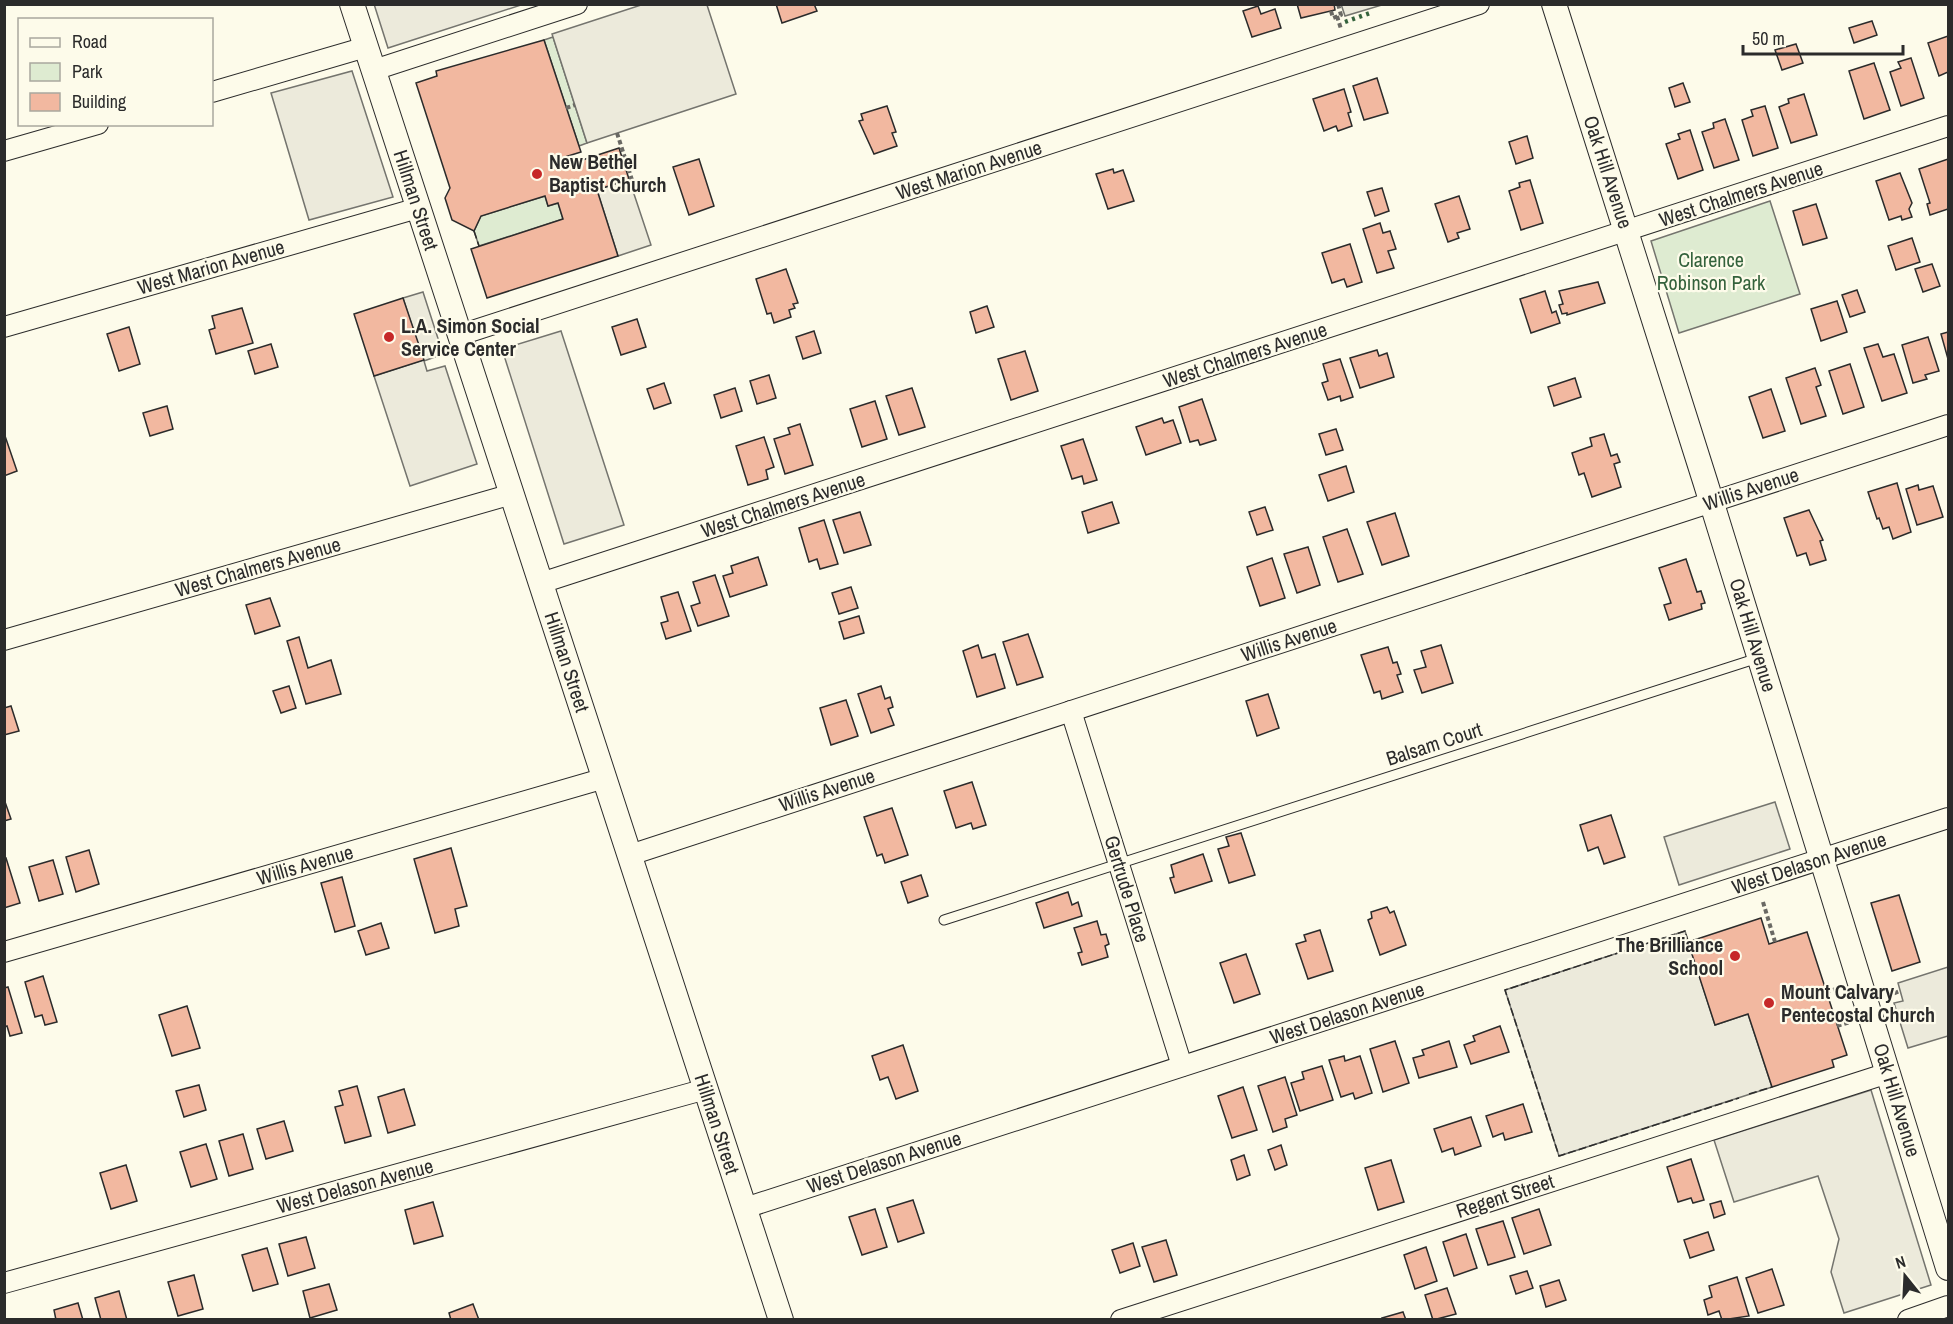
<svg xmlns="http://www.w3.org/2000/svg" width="1953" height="1324" viewBox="0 0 1953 1324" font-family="'Archivo Narrow',sans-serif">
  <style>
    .green { fill: #deebd1; stroke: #74746e; stroke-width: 1.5 }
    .parking { fill: #eceadb; stroke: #74746e; stroke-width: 1.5 }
    .building { fill: #f2b8a0; stroke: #2b2b2b; stroke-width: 1.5 }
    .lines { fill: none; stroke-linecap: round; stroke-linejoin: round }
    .service-casing { stroke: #2b2b2b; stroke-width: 11 }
    .minor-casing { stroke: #2b2b2b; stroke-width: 22 }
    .tertiary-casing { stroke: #2b2b2b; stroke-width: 26 }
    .path { stroke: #6a6964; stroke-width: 4; stroke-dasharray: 4.5 3; stroke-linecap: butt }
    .service { stroke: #fdfbea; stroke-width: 9 }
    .minor { stroke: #fdfbea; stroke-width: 20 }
    .tertiary { stroke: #fdfbea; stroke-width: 24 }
    .hedge { stroke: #34623c; stroke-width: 4.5; stroke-dasharray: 3 4.5; stroke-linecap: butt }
    .fence { stroke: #2b2b2b; stroke-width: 1.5; stroke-dasharray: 8 3; stroke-linecap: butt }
    .poi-dot { fill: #c62828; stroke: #fdfbea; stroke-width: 2 }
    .labels { text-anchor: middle; stroke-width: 4.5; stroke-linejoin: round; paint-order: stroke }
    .poi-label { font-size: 20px; font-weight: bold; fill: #2b2b2b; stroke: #fdfbea; text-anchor: start }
    .street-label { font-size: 20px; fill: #2b2b2b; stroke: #fdfbea }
    .park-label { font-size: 20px; fill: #34623c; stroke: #fdfbea }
  </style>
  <rect width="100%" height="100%" fill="#fdfbea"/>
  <g class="green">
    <path d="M553,37L587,143L579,146L544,40Z"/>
    <path d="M545,196L548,206L558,203L563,219L479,246L474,231L481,216Z"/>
    <path d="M1770,201L1800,294L1679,333L1651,241Z"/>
  </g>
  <g class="parking">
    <path d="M374,4H521V5L388,48Z"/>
    <path d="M1341,4H1382V5L1345,16Z"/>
    <path d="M641,5H707L736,94L587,143L552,34Z"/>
    <path d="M352,71L393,197L309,220L271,93Z"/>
    <path d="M629,179L651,245L618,256L597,190Z"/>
    <path d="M423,292L443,354L424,361L427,371L445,366L477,464L410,486L374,376L423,360L403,298Z"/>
    <path d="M561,331L624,525L564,544L502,349Z"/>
    <path d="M1775,802L1790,849L1679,885L1664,837Z"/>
    <path d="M1685,931L1715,1025L1748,1014L1772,1087L1559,1156L1505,990Z"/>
    <path d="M1948,967V1036L1908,1048L1894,1003L1903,1001L1898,983Z"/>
    <path d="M1871,1090L1931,1285L1844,1313L1831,1272L1839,1239L1818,1176L1734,1202L1714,1140Z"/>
  </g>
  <g class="building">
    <path d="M776,4H814L817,11L782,23Z"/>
    <path d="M1297,4H1334L1335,10L1301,18Z"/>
    <path d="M1258,6L1261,14L1275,9L1281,28L1252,37L1243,11Z"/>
    <path d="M1872,21L1877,35L1854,43L1849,28Z"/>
    <path d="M1948,36V72L1939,76L1928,43Z"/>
    <path d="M544,40L581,152L555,160L558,168L619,148L629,179L597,190L618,256L487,298L471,249L563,219L558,203L548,206L545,196L481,216L474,231L452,220L445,198L450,188L416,83L437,76L436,71Z"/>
    <path d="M1796,44L1803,63L1782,70L1775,50Z"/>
    <path d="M1911,58L1924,98L1901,106L1890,72L1901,68L1898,62Z"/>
    <path d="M1874,63L1890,110L1864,119L1849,71Z"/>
    <path d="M1377,78L1388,113L1364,120L1353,86Z"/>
    <path d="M1683,83L1690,102L1675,107L1669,88Z"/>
    <path d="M1344,89L1351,112L1348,113L1352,126L1338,131L1336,126L1324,131L1313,99Z"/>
    <path d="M1804,94L1817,135L1791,143L1779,107L1789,103L1788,99Z"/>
    <path d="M887,106L896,132L892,133L897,146L874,154L859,121L863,120L861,114Z"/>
    <path d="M1765,106L1778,148L1753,156L1742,120L1753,116L1751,110Z"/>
    <path d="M1725,119L1739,160L1714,168L1702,132L1714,128L1713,123Z"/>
    <path d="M1690,130L1703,170L1678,179L1666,144L1680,139L1678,134Z"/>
    <path d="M1527,136L1533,158L1516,164L1509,142Z"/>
    <path d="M699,159L714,206L689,215L673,167Z"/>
    <path d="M1948,159V209L1930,215L1927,204L1930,203L1919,169Z"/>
    <path d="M1113,169L1114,173L1123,170L1134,201L1108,209L1096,174Z"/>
    <path d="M1900,173L1912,203L1909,209L1912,217L1902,220L1901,216L1889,220L1876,181Z"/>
    <path d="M1530,180L1543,223L1521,230L1509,191L1520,187L1519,183Z"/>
    <path d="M1382,188L1389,211L1375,216L1367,192Z"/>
    <path d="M1459,196L1470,229L1457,233L1459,238L1448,242L1435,204Z"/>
    <path d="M1816,204L1827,238L1803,245L1793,211Z"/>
    <path d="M1380,223L1383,233L1390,231L1396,249L1388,251L1394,268L1377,273L1363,229Z"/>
    <path d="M1912,238L1920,262L1896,270L1888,246Z"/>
    <path d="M1350,244L1362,282L1347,287L1344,279L1332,283L1322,253Z"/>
    <path d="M1932,264L1940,286L1923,292L1915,269Z"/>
    <path d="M786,269L798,303L793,304L795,308L789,310L791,317L774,323L771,313L767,314L756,279Z"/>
    <path d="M1598,282L1605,303L1567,315V313L1562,314L1559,305L1563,304L1559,291Z"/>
    <path d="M1857,290L1865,312L1850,317L1842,295Z"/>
    <path d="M1545,291L1552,313L1556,311L1560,323L1531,333L1520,299Z"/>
    <path d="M403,298L424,360L374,376L354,314Z"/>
    <path d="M1837,301L1847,332L1821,341L1811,309Z"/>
    <path d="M987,306L994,327L976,333L970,312Z"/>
    <path d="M242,308L253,343L216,354L209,330L215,328L212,316Z"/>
    <path d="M637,319L646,347L621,355L612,327Z"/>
    <path d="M129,327L140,364L119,371L107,334Z"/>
    <path d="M814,331L821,353L803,359L796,337Z"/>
    <path d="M1948,332V359L1941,334Z"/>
    <path d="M1928,337L1939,371L1925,375L1927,379L1913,383L1902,345Z"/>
    <path d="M271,344L278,367L255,374L248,351Z"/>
    <path d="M1878,344L1883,357L1894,354L1907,393L1882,401L1864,348Z"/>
    <path d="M1377,350L1379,356L1387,353L1394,377L1360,388L1350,358Z"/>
    <path d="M1025,351L1038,391L1011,400L998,359Z"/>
    <path d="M1340,359L1353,397L1341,401L1340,396L1328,400L1322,383L1328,381L1323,364Z"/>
    <path d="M1850,364L1864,407L1843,414L1829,371Z"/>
    <path d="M1815,368L1821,385L1816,387L1826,416L1801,424L1786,378Z"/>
    <path d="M769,375L776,398L757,404L750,381Z"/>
    <path d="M1575,378L1581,397L1554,406L1548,387Z"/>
    <path d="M664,383L671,403L654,409L647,389Z"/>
    <path d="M735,388L742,411L721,418L714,395Z"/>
    <path d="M912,388L925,427L899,435L886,396Z"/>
    <path d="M1771,389L1785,431L1763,438L1749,397Z"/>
    <path d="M1202,399L1216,440L1200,445L1198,440L1190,442L1179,407Z"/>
    <path d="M875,401L887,439L862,447L850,409Z"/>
    <path d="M167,406L173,429L150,436L143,413Z"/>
    <path d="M1162,418L1164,423L1173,420L1181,443L1146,455L1136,427Z"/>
    <path d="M800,424L813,465L785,474L774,439L790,434L788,428Z"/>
    <path d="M1336,429L1343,450L1326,455L1319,434Z"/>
    <path d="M4,433L17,471L4,476Z"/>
    <path d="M1604,434L1611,456L1617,454L1620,462L1614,464L1621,487L1592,497L1584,473L1579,475L1572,453L1592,446L1590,438Z"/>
    <path d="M764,437L774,467L766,470L768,479L748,485L736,446Z"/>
    <path d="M1083,439L1097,480L1084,484L1082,476L1072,479L1061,446Z"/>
    <path d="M1346,466L1354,492L1328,501L1319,475Z"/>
    <path d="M1897,483L1911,532L1893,539L1889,527L1883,529L1879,518L1877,519L1868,492Z"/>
    <path d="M1918,485L1919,490L1933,486L1943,517L1917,525L1906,489Z"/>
    <path d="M1112,502L1119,523L1088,533L1082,512Z"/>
    <path d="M1265,507L1273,530L1257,535L1249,512Z"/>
    <path d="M1809,510L1823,540L1820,541L1826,560L1810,565L1806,553L1797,556L1784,518Z"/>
    <path d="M860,512L871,545L844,553L833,520Z"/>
    <path d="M1395,513L1409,556L1382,565L1367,522Z"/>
    <path d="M824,520L838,564L820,569L817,559L809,562L799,528Z"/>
    <path d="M1347,529L1363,574L1338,582L1323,537Z"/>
    <path d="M1308,547L1320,585L1297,593L1284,554Z"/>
    <path d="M758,557L767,585L730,597L723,576L733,573L731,566Z"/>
    <path d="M1272,558L1285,598L1260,606L1247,567Z"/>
    <path d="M1686,559L1697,592L1701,591L1705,603L1701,604L1702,609L1669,620L1664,605L1671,603L1659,568Z"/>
    <path d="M715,575L729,616L698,626L691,606L700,603L693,582Z"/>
    <path d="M851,587L858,608L839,614L832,593Z"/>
    <path d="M678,592L691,631L666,639L661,623L668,621L661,597Z"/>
    <path d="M270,598L280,626L255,634L246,605Z"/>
    <path d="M859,616L864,633L844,639L839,622Z"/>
    <path d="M1028,634L1043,677L1017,685L1003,642Z"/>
    <path d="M299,637L308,668L331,660L341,694L306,704L287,641Z"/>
    <path d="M978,645L982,658L995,654L1005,688L977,697L963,651Z"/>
    <path d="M1441,645L1453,683L1422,693L1414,670L1426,667L1421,651Z"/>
    <path d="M1388,647L1393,663L1397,662L1401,674L1397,675L1403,692L1382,699L1380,691L1374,693L1361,655Z"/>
    <path d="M289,686L296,708L281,713L273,691Z"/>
    <path d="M881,686L885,699L890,697L893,707L888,709L894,725L871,733L858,694Z"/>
    <path d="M1268,694L1279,728L1257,736L1246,701Z"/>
    <path d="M846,700L858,736L831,745L820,708Z"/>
    <path d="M11,706L19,731L4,735V708Z"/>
    <path d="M972,782L986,825L973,829L971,823L956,828L944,791Z"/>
    <path d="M4,799L11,819L4,821Z"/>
    <path d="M892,808L908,855L885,863L882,854L877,856L864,817Z"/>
    <path d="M1611,815L1625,857L1604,864L1598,847L1588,851L1580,825Z"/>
    <path d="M1241,833L1255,875L1229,883L1218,849L1229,846L1226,837Z"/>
    <path d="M451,848L467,906L455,909L459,926L435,933L414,859Z"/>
    <path d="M89,850L99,884L76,892L66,857Z"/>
    <path d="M1203,854L1212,881L1175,893L1170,878L1174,877L1171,865Z"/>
    <path d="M6,858L20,903L4,908V859Z"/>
    <path d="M53,860L63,894L39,901L29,867Z"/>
    <path d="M921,875L928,896L908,903L901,882Z"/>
    <path d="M342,877L355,926L335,932L321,883Z"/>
    <path d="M1068,892L1072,905L1078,902L1082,916L1044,928L1036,903Z"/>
    <path d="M1899,895L1920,962L1892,971L1871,903Z"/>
    <path d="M1387,907L1390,913L1394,911L1406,945L1380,955L1368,920L1372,918L1371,912Z"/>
    <path d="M1761,918L1769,944L1807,932L1847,1055L1832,1060L1834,1067L1772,1087L1748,1014L1715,1025L1688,942Z"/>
    <path d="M1097,921L1101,935L1106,934L1109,944L1105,946L1108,957L1082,965L1078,953L1082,952L1074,928Z"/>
    <path d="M381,923L389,948L366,955L358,931Z"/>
    <path d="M1320,930L1333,971L1308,979L1296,944L1306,941L1304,935Z"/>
    <path d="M1246,954L1260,994L1234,1003L1220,963Z"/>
    <path d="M43,976L57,1022L45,1025L42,1015L35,1017L25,982Z"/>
    <path d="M8,987L22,1033L10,1036L7,1026L4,1027V988Z"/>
    <path d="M187,1006L200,1048L172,1056L159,1015Z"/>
    <path d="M1500,1026L1509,1052L1471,1064L1464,1045L1475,1041L1473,1036Z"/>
    <path d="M1395,1041L1409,1083L1383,1092L1370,1049Z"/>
    <path d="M1449,1041L1457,1067L1419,1078L1413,1058L1424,1055L1422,1050Z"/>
    <path d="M903,1045L918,1091L896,1099L888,1077L880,1080L872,1056Z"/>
    <path d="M1344,1056L1345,1061L1360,1056L1372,1093L1355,1099L1353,1093L1341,1097L1329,1060Z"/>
    <path d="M1322,1066L1333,1100L1300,1111L1291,1083L1304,1079L1302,1072Z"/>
    <path d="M1285,1077L1297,1115L1285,1119L1287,1127L1273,1132L1258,1086Z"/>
    <path d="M199,1085L206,1110L184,1117L176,1091Z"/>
    <path d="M357,1086L371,1136L345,1143L335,1107L343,1105L339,1091Z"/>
    <path d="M1243,1087L1257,1130L1232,1138L1218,1096Z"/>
    <path d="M404,1089L415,1125L388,1133L378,1097Z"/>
    <path d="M1523,1104L1532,1132L1505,1140L1503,1133L1493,1137L1486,1116Z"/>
    <path d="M1471,1117L1481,1146L1455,1155L1453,1148L1442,1152L1434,1129Z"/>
    <path d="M284,1121L293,1151L266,1159L257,1129Z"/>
    <path d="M243,1134L253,1169L229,1176L219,1141Z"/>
    <path d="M206,1144L217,1179L191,1187L180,1152Z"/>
    <path d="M1281,1145L1287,1165L1275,1170L1268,1150Z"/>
    <path d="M1244,1155L1250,1175L1237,1180L1231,1160Z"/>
    <path d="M1691,1159L1704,1200L1693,1203L1691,1198L1678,1202L1667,1167Z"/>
    <path d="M1391,1160L1404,1202L1378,1210L1365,1168Z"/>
    <path d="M126,1165L137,1201L111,1209L100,1173Z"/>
    <path d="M913,1200L924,1233L898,1242L887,1208Z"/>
    <path d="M1721,1201L1725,1214L1714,1218L1710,1204Z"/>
    <path d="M433,1202L443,1236L414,1244L405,1210Z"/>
    <path d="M875,1209L887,1247L862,1255L849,1217Z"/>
    <path d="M1539,1209L1551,1245L1524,1254L1512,1218Z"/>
    <path d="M1503,1221L1515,1257L1488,1265L1476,1229Z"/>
    <path d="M1708,1232L1714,1250L1690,1258L1684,1240Z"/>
    <path d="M1466,1234L1477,1268L1454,1276L1443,1242Z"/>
    <path d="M306,1237L315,1268L288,1276L279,1244Z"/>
    <path d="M1166,1240L1177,1275L1154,1282L1142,1247Z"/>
    <path d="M1133,1243L1140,1266L1120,1273L1112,1250Z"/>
    <path d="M1426,1247L1437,1281L1415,1289L1404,1255Z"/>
    <path d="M267,1248L278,1284L253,1291L242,1255Z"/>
    <path d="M1772,1269L1784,1305L1758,1313L1746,1278Z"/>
    <path d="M1527,1271L1533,1288L1516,1294L1510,1276Z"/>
    <path d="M194,1275L203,1309L178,1316L168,1282Z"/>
    <path d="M1737,1277L1749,1316L1722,1320L1719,1311L1708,1315L1704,1300L1712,1297L1709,1286Z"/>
    <path d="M1559,1280L1566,1300L1546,1307L1540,1286Z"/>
    <path d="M329,1284L337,1310L310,1318L303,1291Z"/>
    <path d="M1447,1288L1456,1314L1433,1320L1425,1295Z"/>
    <path d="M119,1291L127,1320H101L95,1298Z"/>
    <path d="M78,1303L83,1320H56L54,1310Z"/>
    <path d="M473,1304L479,1320H451L449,1313Z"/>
    <path d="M1403,1312L1406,1320H1383L1382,1318Z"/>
  </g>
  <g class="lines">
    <defs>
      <path id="service" d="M944,920L1758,658"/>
      <g id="minor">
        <path d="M374,70L577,4"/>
        <path d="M212,92L366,47"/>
        <path d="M4,151L98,124"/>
        <path d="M4,327L418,208"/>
        <path d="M460,335L1479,4"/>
        <path d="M541,583L1948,126"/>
        <path d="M4,640L512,494"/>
        <path d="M1071,711L1182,1066"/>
        <path d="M630,855L1948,425"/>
        <path d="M4,952L605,778"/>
        <path d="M745,1208L1948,818"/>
        <path d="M4,1283L706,1089"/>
        <path d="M1121,1320L1888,1073"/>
        <path d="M1908,1320L1948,1306"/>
      </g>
      <g id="tertiary">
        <path d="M352,4L781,1320"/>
        <path d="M1554,4L1705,481L1948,1268"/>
      </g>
    </defs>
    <use href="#service" class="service-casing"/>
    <use href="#minor" class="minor-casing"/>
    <use href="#tertiary" class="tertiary-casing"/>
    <g class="path">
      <path d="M1331,11L1333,18L1341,15L1338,4"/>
      <path d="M1337,16L1341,29"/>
      <path d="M566,108L575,105"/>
      <path d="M617,133L632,180L630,181"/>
      <path d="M1763,902L1775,942"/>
      <path d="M1826,992L1839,988"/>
      <path d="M1887,996L1900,991"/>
      <path d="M1837,1026L1850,1022"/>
    </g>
    <use href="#service" class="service"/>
    <use href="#minor" class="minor"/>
    <use href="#tertiary" class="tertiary"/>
    <path class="hedge" d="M1345,22L1373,12"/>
    <g class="fence">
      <path d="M1394,5L1396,4"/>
      <path d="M474,231L479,246"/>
      <path d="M1688,942L1685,931L1505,990L1559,1156L1739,1098"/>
      <path d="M1749,1094L1772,1087"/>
    </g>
  </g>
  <g class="poi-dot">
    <circle cx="537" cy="174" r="6"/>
    <circle cx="389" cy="337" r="6"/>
    <circle cx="1735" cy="956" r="6"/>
    <circle cx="1769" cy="1003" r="6"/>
  </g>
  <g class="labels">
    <g class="poi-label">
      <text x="549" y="169">New Bethel<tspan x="549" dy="23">Baptist Church</tspan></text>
      <text x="401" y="333">L.A. Simon Social<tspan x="401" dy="23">Service Center</tspan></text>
      <text x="1723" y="952" text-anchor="end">The Brilliance<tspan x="1723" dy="23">School</tspan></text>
      <text x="1781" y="999">Mount Calvary<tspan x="1781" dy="23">Pentecostal Church</tspan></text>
    </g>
    <g class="street-label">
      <text transform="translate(969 170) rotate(-18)" y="7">West Marion Avenue</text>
      <text transform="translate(1608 172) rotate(72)" y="7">Oak Hill Avenue</text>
      <text transform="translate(1741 194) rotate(-18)" y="7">West Chalmers Avenue</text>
      <text transform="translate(416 200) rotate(72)" y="7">Hillman Street</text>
      <text transform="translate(211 267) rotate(-16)" y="7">West Marion Avenue</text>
      <text transform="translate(1245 355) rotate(-18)" y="7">West Chalmers Avenue</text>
      <text transform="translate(1751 489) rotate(-18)" y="7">Willis Avenue</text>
      <text transform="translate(783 505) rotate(-18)" y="7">West Chalmers Avenue</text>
      <text transform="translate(258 567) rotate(-16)" y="7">West Chalmers Avenue</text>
      <text transform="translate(1753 635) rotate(73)" y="7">Oak Hill Avenue</text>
      <text transform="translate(1289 640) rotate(-18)" y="7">Willis Avenue</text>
      <text transform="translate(567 662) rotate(72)" y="7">Hillman Street</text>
      <text transform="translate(1434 744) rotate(-18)" y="7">Balsam Court</text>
      <text transform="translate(827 790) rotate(-18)" y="7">Willis Avenue</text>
      <text transform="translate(1809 863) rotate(-18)" y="7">West Delason Avenue</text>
      <text transform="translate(305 865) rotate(-16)" y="7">Willis Avenue</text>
      <text transform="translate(1127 889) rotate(73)" y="7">Gertrude Place</text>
      <text transform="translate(1347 1013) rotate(-18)" y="7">West Delason Avenue</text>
      <text transform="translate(1897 1100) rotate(73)" y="7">Oak Hill Avenue</text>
      <text transform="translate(717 1124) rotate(72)" y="7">Hillman Street</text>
      <text transform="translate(884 1162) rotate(-18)" y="7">West Delason Avenue</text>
      <text transform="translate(355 1186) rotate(-15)" y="7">West Delason Avenue</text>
      <text transform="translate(1505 1196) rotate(-18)" y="7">Regent Street</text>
    </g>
    <g class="park-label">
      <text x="1711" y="267">Clarence<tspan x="1711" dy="23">Robinson Park</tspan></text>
    </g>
  </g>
  <rect width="1953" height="1324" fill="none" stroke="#2b2b2b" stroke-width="12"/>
  <rect x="18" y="18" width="195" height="108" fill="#fdfbea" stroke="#a9a89e" stroke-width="1.5"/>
  <rect x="30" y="38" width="30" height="9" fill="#fdfbea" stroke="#a9a89e" stroke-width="1.5"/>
  <text x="72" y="48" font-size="18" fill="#2b2b2b">Road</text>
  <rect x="30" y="63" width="30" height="18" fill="#deebd1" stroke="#a9a89e" stroke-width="1.5"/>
  <text x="72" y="78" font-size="18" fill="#2b2b2b">Park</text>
  <rect x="30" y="93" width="30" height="18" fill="#f2b8a0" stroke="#a9a89e" stroke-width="1.5"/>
  <text x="72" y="108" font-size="18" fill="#2b2b2b">Building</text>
  <g transform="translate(1905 1276) rotate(342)" stroke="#fdfbea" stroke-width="4.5" paint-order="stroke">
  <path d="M0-4.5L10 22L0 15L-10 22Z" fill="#2b2b2b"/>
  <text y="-9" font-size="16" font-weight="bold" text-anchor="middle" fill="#2b2b2b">N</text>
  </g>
  <path d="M1743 45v9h160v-9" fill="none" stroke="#2b2b2b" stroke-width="3"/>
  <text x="1752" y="45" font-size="18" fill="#2b2b2b" stroke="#fdfbea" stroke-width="4.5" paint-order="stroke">50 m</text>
</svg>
